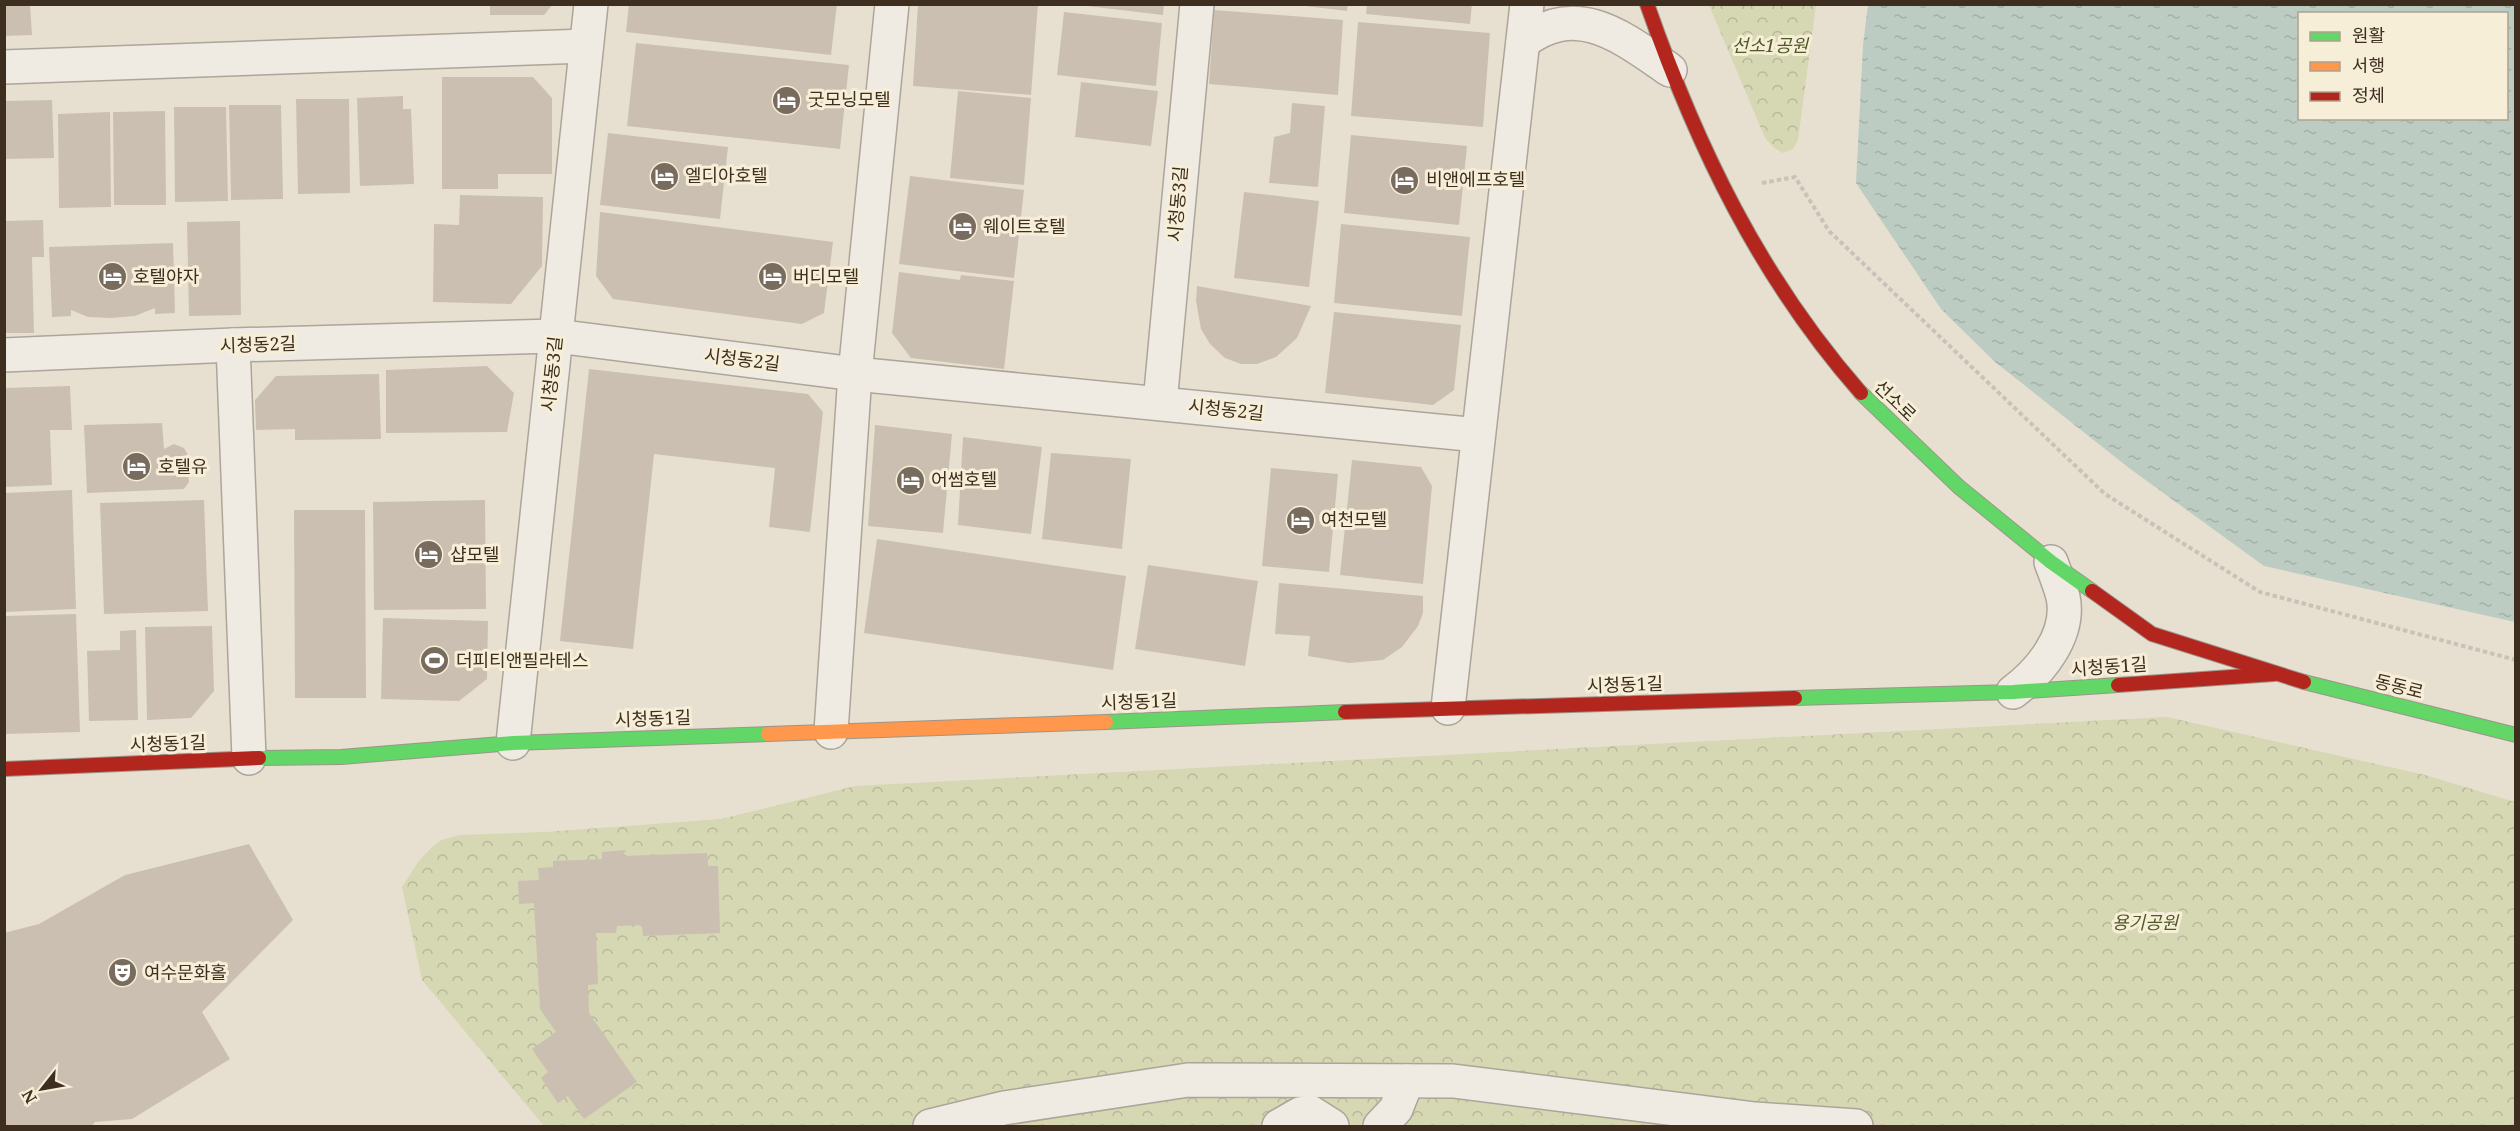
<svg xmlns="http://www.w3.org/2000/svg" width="2520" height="1131" viewBox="0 0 2520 1131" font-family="'Noto Serif','Noto Sans KR',serif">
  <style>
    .forest { fill: url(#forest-crowns) }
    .water { fill: url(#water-ripples); fill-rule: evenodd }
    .building { fill: #cbbfb2 }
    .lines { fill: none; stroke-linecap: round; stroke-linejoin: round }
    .street-casing { stroke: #ada599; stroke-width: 36 }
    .fast-casing { stroke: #9c958a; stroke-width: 16 }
    .slow-casing { stroke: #9c958a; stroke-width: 16 }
    .jam-casing { stroke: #9c958a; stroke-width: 16 }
    .path { stroke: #c8c2b9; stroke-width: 4; stroke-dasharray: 4.5 3; stroke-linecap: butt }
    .street { stroke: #efebe3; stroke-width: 33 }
    .fast { stroke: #63d668; stroke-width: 14 }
    .slow { stroke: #ff974d; stroke-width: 14 }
    .jam { stroke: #b3261e; stroke-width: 14 }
    .labels { text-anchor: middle; stroke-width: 6; stroke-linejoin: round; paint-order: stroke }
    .park-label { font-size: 18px; font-style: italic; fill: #4d5a26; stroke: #f7eed8 }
    .poi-label { font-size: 18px; fill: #3d2e20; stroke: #f7eed8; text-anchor: start }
    .street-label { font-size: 18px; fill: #3d2e20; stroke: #f7eed8 }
  </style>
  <defs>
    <pattern id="forest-crowns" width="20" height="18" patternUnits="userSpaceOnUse" patternTransform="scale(1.5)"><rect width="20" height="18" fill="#d6d7b3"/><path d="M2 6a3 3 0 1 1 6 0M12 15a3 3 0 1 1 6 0" fill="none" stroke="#b9b99a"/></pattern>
    <pattern id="water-ripples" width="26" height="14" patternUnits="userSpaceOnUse" patternTransform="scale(1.5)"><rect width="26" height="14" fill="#bcccc2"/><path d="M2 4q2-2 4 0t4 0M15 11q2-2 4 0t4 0" fill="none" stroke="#a2b0a6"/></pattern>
  </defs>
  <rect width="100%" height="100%" fill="#e7e0d1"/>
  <g class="forest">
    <path d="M1709,5H1816L1798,140L1793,149L1783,153L1774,148L1765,138Z"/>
    <path d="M2167,717L2425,775L2515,802V1126H544L422,980L402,887L418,862L429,850L441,840L460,835L545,832L721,819L855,786Z"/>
  </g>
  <path class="water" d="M1868,5H2515V622L2264,566L2129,468L1995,362L1941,309L1856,183L1863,45ZM2300,14H2506V118H2300Z"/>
  <g class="building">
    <path d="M4,4H30L32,35L4,36Z"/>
    <path d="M490,4H553L544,15H490Z"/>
    <path d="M629,4H837L831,55L626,32Z"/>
    <path d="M918,4H1038L1031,95L913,86Z"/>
    <path d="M1070,4H1164L1163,15Z"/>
    <path d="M1289,4H1348L1347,11Z"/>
    <path d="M1367,4H1472L1470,24L1366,14Z"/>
    <path d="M1214,10L1343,20L1338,95L1209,84Z"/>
    <path d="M1064,12L1162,23L1156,86L1057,75Z"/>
    <path d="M1358,22L1490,33L1483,127L1351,116Z"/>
    <path d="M636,43L849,65L840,149L627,126Z"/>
    <path d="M442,77H533L552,98V174H498V189H442Z"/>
    <path d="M1081,82L1158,91L1151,146L1075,137Z"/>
    <path d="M958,91L1031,98L1024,185L950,178Z"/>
    <path d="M403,96V109H411L414,184L360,186L357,98Z"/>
    <path d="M296,99H349L350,193L298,194Z"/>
    <path d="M52,100L54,158L4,159V101Z"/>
    <path d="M1292,103L1325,106L1318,187L1269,183L1274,137L1290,133Z"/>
    <path d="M229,105H281L283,199L231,200Z"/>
    <path d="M174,107H226L228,201L175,202Z"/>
    <path d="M165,111L166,205H114L113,112Z"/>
    <path d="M110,112L111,207L59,208L58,114Z"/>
    <path d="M608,133L728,147L720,219L600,205Z"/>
    <path d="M1351,135L1467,146L1459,225L1344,213Z"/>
    <path d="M910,176L1024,190L1014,278L899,264Z"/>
    <path d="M1244,192L1319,201L1309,287L1234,278Z"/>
    <path d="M460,195L543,197L542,266L511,304L433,302L434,224L459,225Z"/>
    <path d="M600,212L833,242L824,313L802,324L613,299L596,276Z"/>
    <path d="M43,220L44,257H32L34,333H4V221Z"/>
    <path d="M240,221L241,315L189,316L187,222Z"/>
    <path d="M1341,224L1470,237L1462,316L1334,303Z"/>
    <path d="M173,243L175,313L155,314V308L135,316L111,318L88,317L71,310V316L52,317L49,247Z"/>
    <path d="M899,272L960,280L961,275L1014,281L1004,369L911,358L892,333Z"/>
    <path d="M1197,286L1311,306L1297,338L1276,357L1257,364H1241L1225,358L1210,344L1201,329L1196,301Z"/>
    <path d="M1334,312L1461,325L1454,390L1433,405L1325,393Z"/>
    <path d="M487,366L514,393L507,432L386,433V370Z"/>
    <path d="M589,369L808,394L823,412L810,532L769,527L775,468L654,454L633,649L560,641Z"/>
    <path d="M379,374L381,439L295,440V429L256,430L255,400L276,376Z"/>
    <path d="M70,386L72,430H50L52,485L4,487V388Z"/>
    <path d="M162,423L164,449L174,444L184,448L187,453L189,482L184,489L87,493L84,425Z"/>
    <path d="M875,425L952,434L943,533L868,526Z"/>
    <path d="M963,437L1042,447L1031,534L958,525Z"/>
    <path d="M1051,453L1131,459L1122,549L1042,539Z"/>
    <path d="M1352,460L1421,467L1432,486L1423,584L1340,575Z"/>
    <path d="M1271,468L1338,474L1329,572L1262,566Z"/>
    <path d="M72,490L76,609L4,612V493Z"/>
    <path d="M204,500L208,611L104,614L100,503Z"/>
    <path d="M485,500L486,609L374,610L373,502Z"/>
    <path d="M294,510H365L366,698H295Z"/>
    <path d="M877,539L1126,576L1113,670L864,633Z"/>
    <path d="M1148,565L1258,581L1245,666L1135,649Z"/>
    <path d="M1279,583L1423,596V613L1418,626L1402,647L1383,660L1349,663L1308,656L1310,636L1275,634Z"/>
    <path d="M76,614L80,732L4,734V616Z"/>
    <path d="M383,618L488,621L487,679L459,701L381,699Z"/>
    <path d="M212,626L214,691L191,718L147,720L145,627Z"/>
    <path d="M136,630L138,720L89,721L87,651L120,650V631Z"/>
    <path d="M249,844L293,920L202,1012L230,1059L132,1119L95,1122L92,1126H4V933L39,924L125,875Z"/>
    <path d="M626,850L623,856L707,853L708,866H718L720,933L643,936L642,925L617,926L616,933H596L598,984L588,985L589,1013L637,1082L584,1119L568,1096L558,1103L541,1078L548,1072L532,1049L556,1032L540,1009L534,903L519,904L518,881L539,880L538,868L553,867V861L602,859V852Z"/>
  </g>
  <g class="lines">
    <defs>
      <g id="street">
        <path d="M1523,42C1577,0 1622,37 1670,70"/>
        <path d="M4,67L586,46"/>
        <path d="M233,345L249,758"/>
        <path d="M4,355L233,345L556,336L855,374L1478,435"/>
        <path d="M1160,403L1197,4"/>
        <path d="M2013,692C2040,672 2071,635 2063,597C2060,585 2055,573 2051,562"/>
        <path d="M1448,708L1527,4"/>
        <path d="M831,732L855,374L892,4"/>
        <path d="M513,743L591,4"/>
        <path d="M930,1126L1004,1108L1188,1080L1453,1081L1755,1119L1856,1126"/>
        <path d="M1279,1126L1300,1114L1310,1112L1332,1126"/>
        <path d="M1380,1126L1396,1109L1407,1081"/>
      </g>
      <g id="fast">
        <path d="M1861,393L1959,487L2051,562L2092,591"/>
        <path d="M2304,682L2516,735"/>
        <path d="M1795,698L2013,692L2118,685"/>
        <path d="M1106,722L1345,712"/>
        <path d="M259,758L341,757L513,743L768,734"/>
      </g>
      <path id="slow" d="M768,734L1106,722"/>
      <g id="jam">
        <path d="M1647,4C1697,147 1760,278 1861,393"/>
        <path d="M2092,591L2152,634L2304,682"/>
        <path d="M2118,685L2274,674"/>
        <path d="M1345,712L1795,698"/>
        <path d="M4,769L259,758"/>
      </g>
    </defs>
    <use href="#street" class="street-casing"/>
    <use href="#fast" class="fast-casing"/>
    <use href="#slow" class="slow-casing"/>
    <use href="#jam" class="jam-casing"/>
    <path class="path" d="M1762,183L1795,177L1829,231L2105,494L2260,592L2516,660"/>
    <use href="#street" class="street"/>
    <use href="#fast" class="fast"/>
    <use href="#slow" class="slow"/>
    <use href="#jam" class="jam"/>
  </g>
  <defs>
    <symbol id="hotel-disc" viewBox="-11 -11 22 22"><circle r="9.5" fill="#786c5e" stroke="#f7eed8"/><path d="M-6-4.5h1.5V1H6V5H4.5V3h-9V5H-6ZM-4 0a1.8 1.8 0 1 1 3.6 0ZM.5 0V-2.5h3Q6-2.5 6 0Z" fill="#fff"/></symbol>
    <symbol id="stadium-disc" viewBox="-11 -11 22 22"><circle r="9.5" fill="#786c5e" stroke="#f7eed8"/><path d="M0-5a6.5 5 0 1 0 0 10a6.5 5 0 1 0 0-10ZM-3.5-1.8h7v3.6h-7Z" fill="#fff"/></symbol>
    <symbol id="theatre-disc" viewBox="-11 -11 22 22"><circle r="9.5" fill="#786c5e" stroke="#f7eed8"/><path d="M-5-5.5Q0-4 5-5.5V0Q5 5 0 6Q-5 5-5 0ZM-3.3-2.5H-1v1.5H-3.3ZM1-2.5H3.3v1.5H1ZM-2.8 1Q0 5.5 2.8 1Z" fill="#fff"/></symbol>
  </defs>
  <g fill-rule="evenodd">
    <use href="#hotel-disc" x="770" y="84" width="33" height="33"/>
    <use href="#hotel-disc" x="648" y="160" width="33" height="33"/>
    <use href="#hotel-disc" x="1388" y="164" width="33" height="33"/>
    <use href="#hotel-disc" x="946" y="210" width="33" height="33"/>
    <use href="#hotel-disc" x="96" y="260" width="33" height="33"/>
    <use href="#hotel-disc" x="756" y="260" width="33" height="33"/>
    <use href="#hotel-disc" x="120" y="450" width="33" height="33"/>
    <use href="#hotel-disc" x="894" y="464" width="33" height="33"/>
    <use href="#hotel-disc" x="1284" y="504" width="33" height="33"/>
    <use href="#hotel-disc" x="412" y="538" width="33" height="33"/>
    <use href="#stadium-disc" x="418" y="644" width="33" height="33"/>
    <use href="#theatre-disc" x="106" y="956" width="33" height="33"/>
  </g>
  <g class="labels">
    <g class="park-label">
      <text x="1770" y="52">선소1공원</text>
      <text x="2145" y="929">용기공원</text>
    </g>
    <g class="poi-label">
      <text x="808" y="106">굿모닝모텔</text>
      <text x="685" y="182">엘디아호텔</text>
      <text x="1426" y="186">비앤에프호텔</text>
      <text x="983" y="233">웨이트호텔</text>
      <text x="133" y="283">호텔야자</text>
      <text x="793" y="283">버디모텔</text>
      <text x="158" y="473">호텔유</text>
      <text x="931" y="486">어썸호텔</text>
      <text x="1321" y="526">여천모텔</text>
      <text x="450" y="561">샵모텔</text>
      <text x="456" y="667">더피티앤필라테스</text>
      <text x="144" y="979">여수문화홀</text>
    </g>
    <g class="street-label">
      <text transform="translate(1178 204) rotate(-85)" y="6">시청동3길</text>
      <text transform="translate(258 345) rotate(-2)" y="6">시청동2길</text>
      <text transform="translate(742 360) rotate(7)" y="6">시청동2길</text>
      <text transform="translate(552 374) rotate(-84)" y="6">시청동3길</text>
      <text transform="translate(1895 401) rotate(44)" y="6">선소로</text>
      <text transform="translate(1226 410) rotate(6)" y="6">시청동2길</text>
      <text transform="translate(2109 667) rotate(-4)" y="6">시청동1길</text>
      <text transform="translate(1625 685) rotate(-2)" y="6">시청동1길</text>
      <text transform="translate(2399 687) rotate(14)" y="6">동동로</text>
      <text transform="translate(1139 702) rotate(-2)" y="6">시청동1길</text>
      <text transform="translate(653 719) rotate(-2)" y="6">시청동1길</text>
      <text transform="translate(168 744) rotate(-2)" y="6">시청동1길</text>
    </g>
  </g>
  <rect width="2520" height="1131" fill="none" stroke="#3d2e20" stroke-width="12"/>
  <rect x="2298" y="12" width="210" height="108" fill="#f7eed8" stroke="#ada18e" stroke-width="1.5"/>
  <rect x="2310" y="32" width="30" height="9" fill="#63d668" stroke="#ada18e" stroke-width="1.5"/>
  <text x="2352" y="42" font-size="18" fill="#3d2e20">원활</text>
  <rect x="2310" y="62" width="30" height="9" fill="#ff974d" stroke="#ada18e" stroke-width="1.5"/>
  <text x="2352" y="72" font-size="18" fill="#3d2e20">서행</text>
  <rect x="2310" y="92" width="30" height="9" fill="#b3261e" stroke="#ada18e" stroke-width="1.5"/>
  <text x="2352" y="102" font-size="18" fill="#3d2e20">정체</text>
  <g transform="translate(42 1089) rotate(239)" stroke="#f7eed8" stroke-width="4.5" paint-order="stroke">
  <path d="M0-4.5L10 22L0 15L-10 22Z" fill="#3d2e20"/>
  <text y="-9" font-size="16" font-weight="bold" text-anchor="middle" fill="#3d2e20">N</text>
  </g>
</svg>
